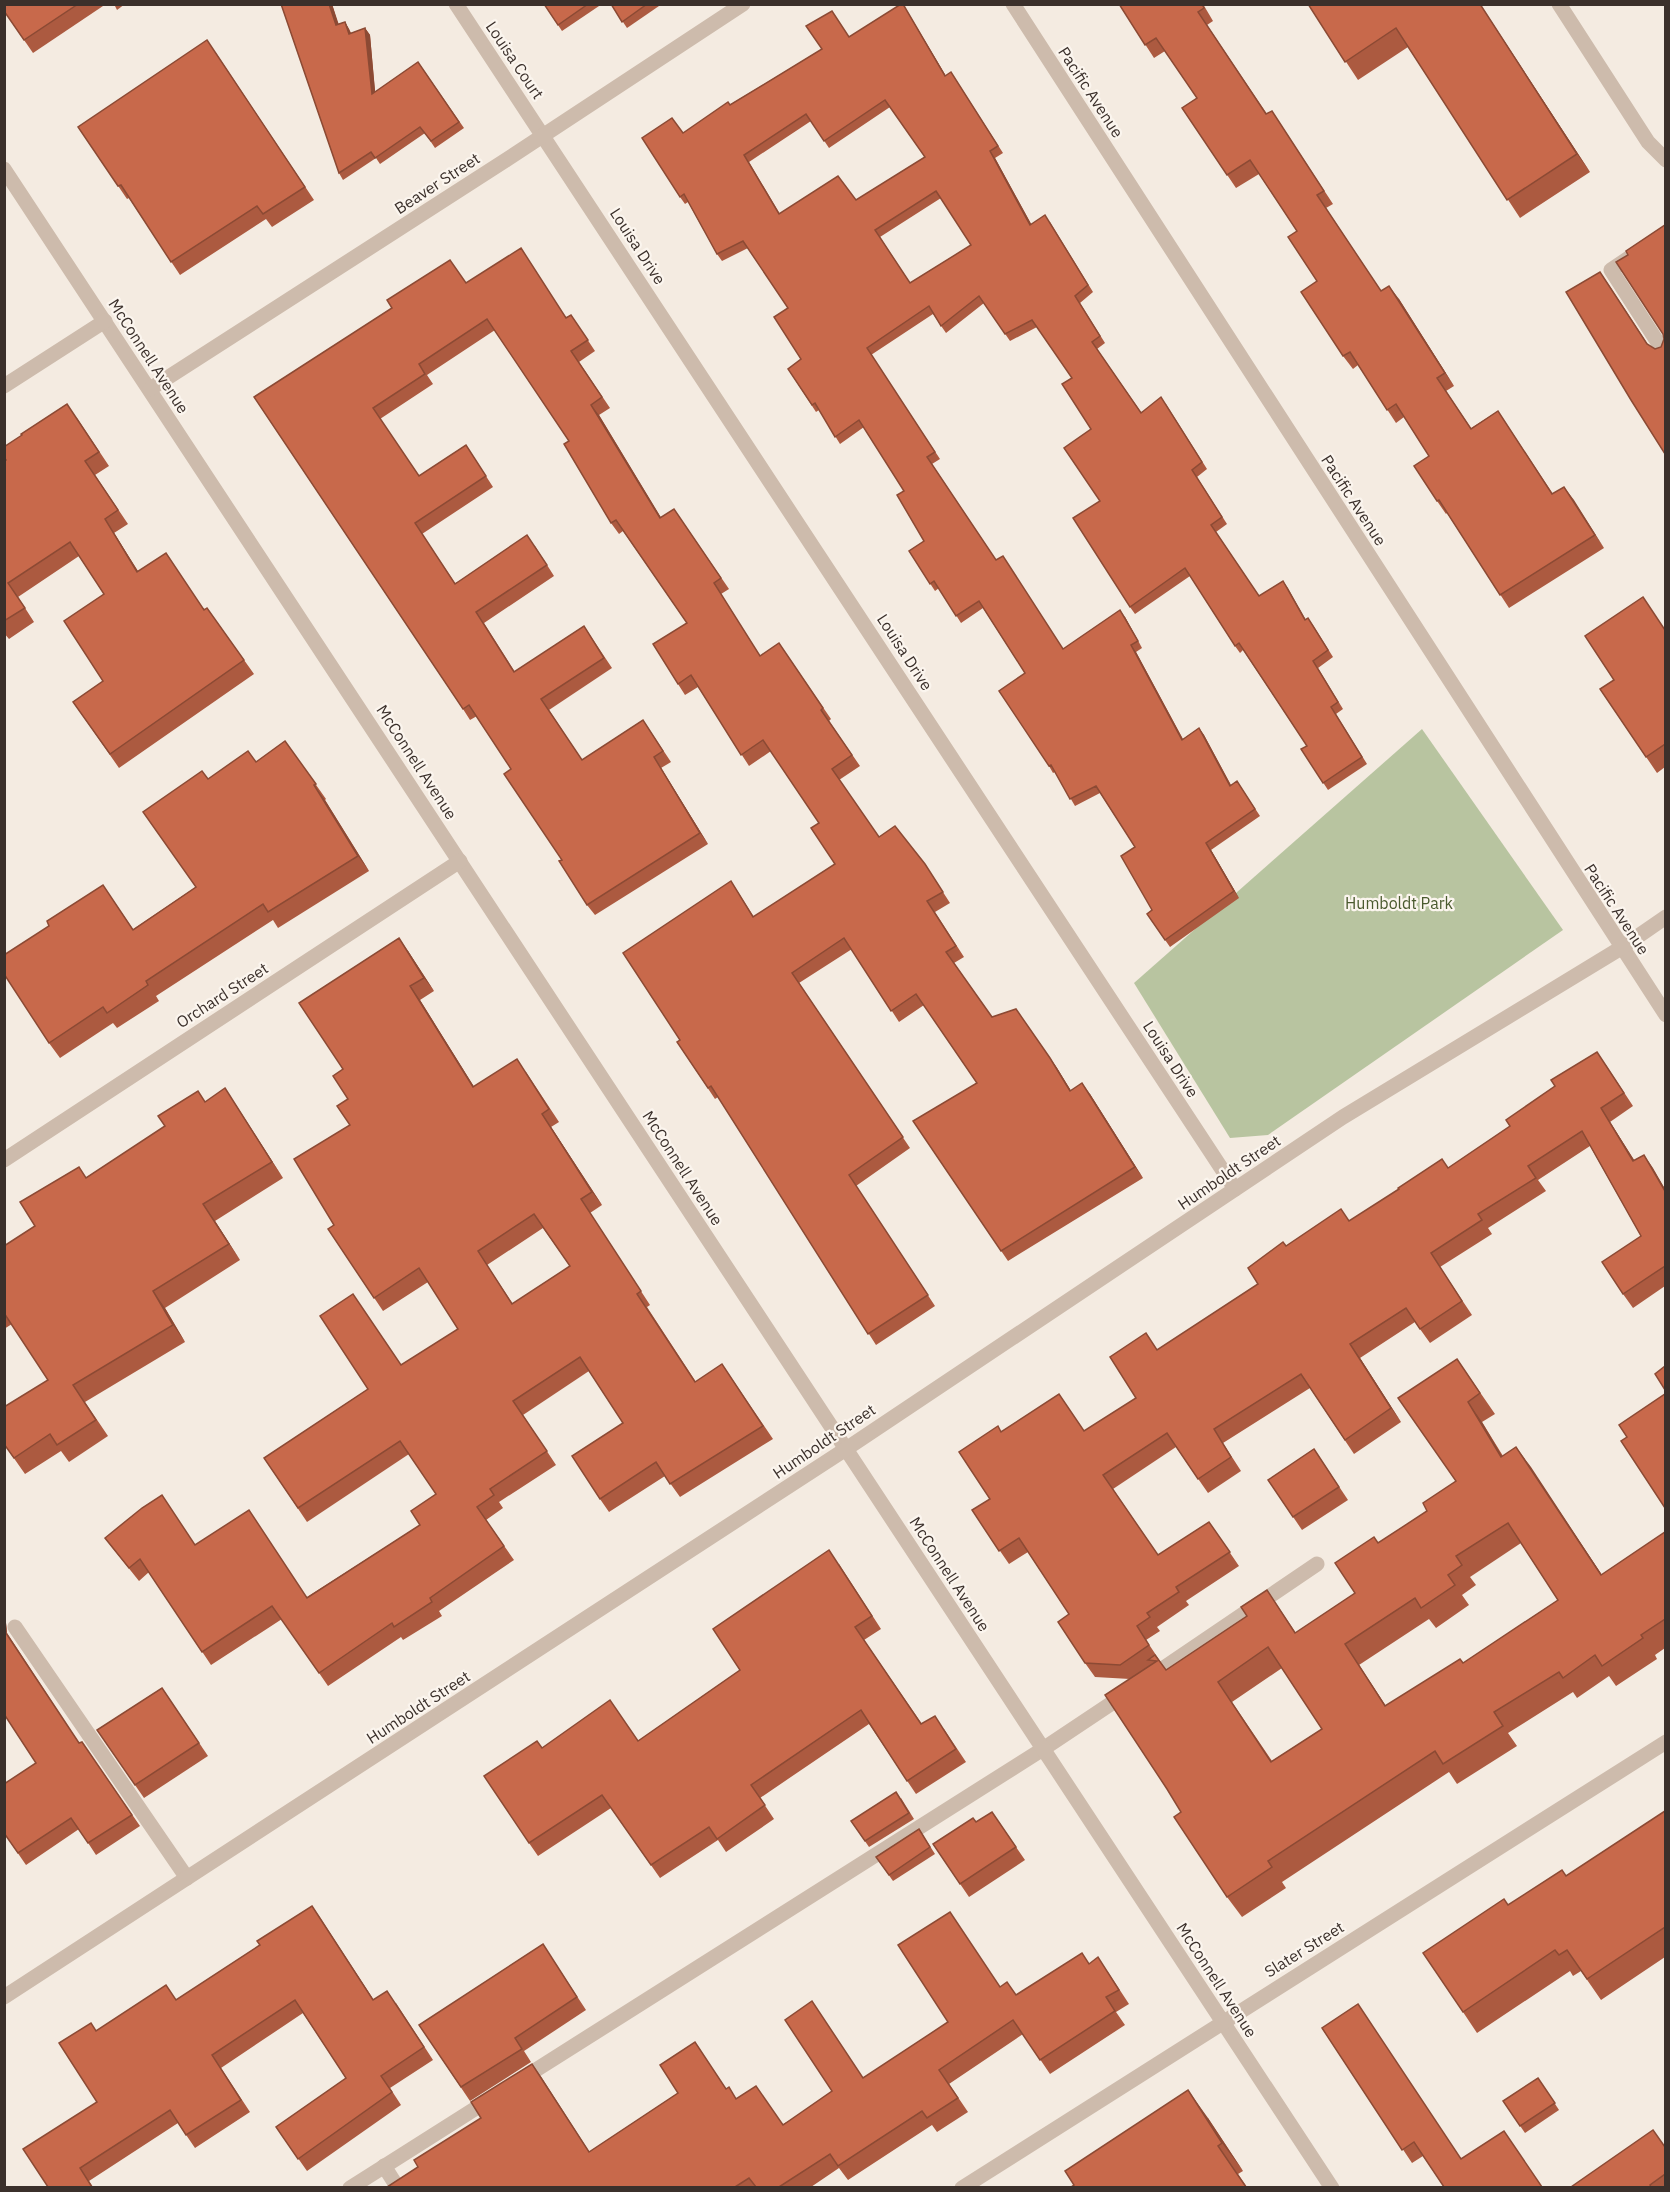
<svg xmlns="http://www.w3.org/2000/svg" width="1670" height="2192" viewBox="0 0 1670 2192" font-family="'IBM Plex Sans',sans-serif">
  <style>
    .green { fill: #b8c4a0 }
    .lines { fill: none; stroke-linecap: round; stroke-linejoin: round }
    .service { stroke: #cdbbac; stroke-width: 15 }
    .minor { stroke: #cdbbac; stroke-width: 15 }
    .tertiary { stroke: #cdbbac; stroke-width: 15 }
    .wall { fill: #ac5a40; fill-rule: evenodd }
    .shaded-wall { fill: #8c4a34 }
    .building { fill: #c8694b; stroke: #8c4a34; stroke-width: 1.5; fill-rule: evenodd }
    .labels { text-anchor: middle; stroke-width: 4.5; stroke-linejoin: round; paint-order: stroke }
    .street-label { font-size: 16px; fill: #3b302b; stroke: #fbf5ee }
    .park-label { font-size: 16px; fill: #4a5a2e; stroke: #fbf5ee }
  </style>
  <rect width="100%" height="100%" fill="#f4ebe1"/>
  <path class="green" d="M1422,729L1563,930L1268,1135L1230,1138L1134,983Z"/>
  <g class="lines">
    <g class="service">
      <path d="M1559,4L1648,142L1666,160"/>
      <path d="M1666,233L1611,270L1666,355"/>
      <path d="M15,1627L187,1878"/>
      <path d="M1149,1678L1317,1564"/>
      <path d="M520,2080L1043,1749L1127,1693"/>
      <path d="M384,2166L398,2188"/>
      <path d="M350,2188L492,2098"/>
    </g>
    <g class="minor">
      <path d="M456,4L1235,1189"/>
      <path d="M4,169L1332,2188"/>
      <path d="M4,386L105,321"/>
      <path d="M150,389L506,160L743,4"/>
      <path d="M4,1160L460,861"/>
      <path d="M962,2188L1666,1742"/>
    </g>
    <g class="tertiary">
      <path d="M1013,4L1666,1015"/>
      <path d="M4,1997L846,1449L1343,1117L1621,948L1666,917"/>
    </g>
  </g>
  <g class="wall">
    <path d="M4,4H106L33,53L4,11Z"/>
    <path d="M114,4H125L117,10Z"/>
    <path d="M281,4H332L338,24L345,22L349,29L351,33L365,28L370,35L375,92L418,62L464,128L435,148L425,133L380,164L376,158L343,180L339,173Z"/>
    <path d="M544,4H602L562,31Z"/>
    <path d="M611,4H658L659,6L627,28Z"/>
    <path d="M903,4L946,76L951,72L1003,153L995,158L1031,224L1050,222L1093,292L1080,303L1105,343L1097,349L1141,412L1166,404L1207,469L1197,477L1227,524L1216,532L1259,596L1283,581L1305,619L1308,618L1313,625L1333,657L1318,668L1343,709L1336,714L1367,764L1328,790L1301,749L1307,746L1243,650L1240,653L1235,646L1190,576L1135,614L1130,607L1100,501L1091,429L1072,378L1037,327L1010,341L984,303L946,333L933,314L871,355L940,459L932,464L996,560L1063,649L1125,617L1142,648L1136,652L1183,739L1199,728L1204,735L1231,785L1237,781L1260,816L1211,850L1239,898L1170,947L1147,914L1152,910L1135,847L1100,793L1075,806L1055,772L1053,773L1049,766L1025,673L983,608L961,623L939,588L935,591L909,551L924,541L904,491L864,427L840,444L819,410L816,412L788,369L801,359L788,308L748,248L722,261L717,254L688,202L685,204L680,197L683,133L822,49L849,37ZM890,107L925,157L856,200L780,214L749,162L811,121L829,148ZM941,198L971,245L910,283L880,237Z"/>
    <path d="M1119,4H1203L1213,21L1207,25L1267,114L1272,111L1333,204L1326,208L1381,291L1399,299L1454,386L1446,391L1471,428L1498,411L1553,494L1564,487L1604,548L1509,608L1447,513L1446,514L1437,501L1429,456L1404,417L1396,423L1358,365L1353,369L1343,356L1317,281L1297,231L1259,174L1236,188L1182,108L1197,98L1165,51L1154,58Z"/>
    <path d="M1308,4H1480L1590,172L1520,218L1408,47L1358,80Z"/>
    <path d="M216,53L314,200L272,227L266,219L180,275L129,198L127,199L78,127Z"/>
    <path d="M466,283L567,317L571,315L595,351L579,362L610,408L599,415L661,518L674,509L729,589L721,594L760,656L779,643L831,719L829,721L860,766L839,780L879,837L932,875L950,903L935,912L964,957L954,963L992,1017L1016,1009L1057,1068L1071,1091L1090,1094L1143,1178L1008,1261L913,1121L977,1083L924,1005L899,1022L852,949L799,983L910,1148L856,1186L935,1306L876,1345L718,1097L715,1099L677,1042L680,1040L731,881L754,917L835,864L819,823L771,751L749,766L698,687L685,695L678,684L687,623L623,531L619,534L611,523L569,441L495,330L427,375L433,384L380,419L419,476L466,445L493,487L422,534L455,583L535,546L554,576L484,623L515,672L584,626L612,668L549,710L582,760L643,720L671,762L661,768L708,844L595,915L587,905L511,769L477,716L470,720L463,709L254,397L392,308Z"/>
    <path d="M77,418L109,466L95,475L128,524L114,533L138,571L205,609L207,608L254,674L119,768L73,702L103,681L104,594L79,556L18,597L34,622L9,639L4,633V461Z"/>
    <path d="M1665,629V767L1657,773L1600,689L1614,680Z"/>
    <path d="M285,741L326,799L325,800L369,871L278,928L273,920L156,996L159,1001L117,1028L113,1023L60,1058L49,1043L113,900L133,929L196,887L208,779L256,762Z"/>
    <path d="M408,951L434,991L420,1000L474,1087L526,1072L559,1122L551,1127L602,1205L590,1213L650,1305L647,1307L696,1382L722,1364L773,1439L680,1497L665,1476L609,1512L600,1499L623,1423L589,1371L523,1415L556,1465L499,1502L503,1508L486,1520L514,1560L439,1611L442,1616L403,1640L401,1637L328,1686L282,1619L211,1665L149,1572L139,1581L115,1551L105,1538L196,1545L307,1597L420,1525L436,1494L409,1454L307,1522L264,1458L368,1389L401,1365L458,1329L428,1282L383,1311L328,1229L334,1225L350,1125L348,1099L343,1069ZM543,1228L570,1266L513,1304L487,1265Z"/>
    <path d="M1606,1065L1633,1106L1610,1122L1634,1160L1644,1155L1665,1189V1286L1633,1308L1623,1294L1641,1236L1590,1146L1538,1180L1546,1191L1488,1228L1492,1234L1440,1267L1472,1315L1430,1343L1415,1322L1360,1358L1401,1422L1354,1454L1310,1388L1223,1443L1241,1471L1208,1493L1176,1447L1113,1489L1158,1555L1209,1522L1239,1566L1186,1601L1189,1605L1157,1627L1160,1631L1146,1640L1166,1670L1247,1616L1267,1590L1296,1633L1355,1593L1378,1543L1427,1511L1456,1481L1457,1359L1495,1414L1482,1422L1503,1456L1516,1447L1602,1575L1665,1532V1648L1655,1655L1657,1659L1616,1686L1609,1676L1577,1698L1573,1692L1508,1733L1517,1746L1457,1784L1449,1772L1282,1882L1286,1888L1242,1917L1227,1897L1181,1812L1130,1679L1095,1677L1085,1663L1069,1614L1028,1552L1009,1564L972,1510L990,1499L1059,1394L1084,1431L1136,1398L1158,1350L1258,1284L1286,1246L1349,1221L1448,1168ZM1521,1543L1558,1600L1463,1663L1386,1706L1359,1665L1429,1619L1436,1628L1469,1605L1462,1595L1476,1585L1470,1577ZM1282,1668L1322,1729L1272,1761L1232,1702Z"/>
    <path d="M205,1101L236,1105L283,1178L215,1221L240,1260L165,1308L185,1342L85,1402L108,1436L69,1462L61,1451L25,1474L4,1444L48,1380L12,1324L4,1329V1246L35,1226L87,1177Z"/>
    <path d="M1314,1449L1348,1500L1302,1530L1268,1480Z"/>
    <path d="M839,1564L881,1629L864,1640L922,1724L944,1729L966,1762L916,1794L869,1724L760,1798L774,1819L726,1852L718,1840L660,1878L611,1808L538,1856L529,1843L542,1748L638,1741L740,1670Z"/>
    <path d="M6,1623L7,1633L79,1743L82,1742L140,1826L96,1855L79,1829L26,1865L4,1833L36,1763L4,1714Z"/>
    <path d="M162,1688L208,1756L144,1798L97,1730Z"/>
    <path d="M901,1798L914,1819L869,1847L851,1821Z"/>
    <path d="M1665,1811V1957L1601,2000L1581,1971L1573,1976L1570,1971L1477,2033L1463,2012L1509,1905L1566,1876Z"/>
    <path d="M992,1812L1025,1860L969,1897L933,1844L976,1822Z"/>
    <path d="M919,1829L935,1854L893,1881L876,1857Z"/>
    <path d="M312,1906L373,1999L396,2003L433,2060L390,2088L401,2105L307,2171L276,2127L346,2078L303,2013L221,2068L250,2112L195,2148L178,2123L89,2181L93,2187H48L97,2102L96,2031L177,2000L260,1945Z"/>
    <path d="M552,1958L586,2010L524,2051L531,2062L470,2101L419,2025Z"/>
    <path d="M1089,1964L1108,1972L1129,2004L1116,2012L1125,2025L1050,2074L1023,2034L949,2084L968,2112L937,2132L932,2125L848,2180L839,2168L811,2187H387L418,2167L481,2118L532,2064L589,2152L678,2093L695,2042L726,2089L737,2099L783,2124L864,2078L1000,1987L1016,1995Z"/>
    <path d="M1322,2028L1462,2159L1543,2187H1444L1423,2156L1412,2163Z"/>
    <path d="M1538,2078L1559,2110L1525,2133L1503,2101Z"/>
    <path d="M1208,2118L1243,2171L1238,2174L1247,2187H1071Z"/>
    <path d="M1665,2147V2187H1571Z"/>
  </g>
  <g class="shaded-wall">
    <path d="M329,4H332L341,31L336,25Z"/>
    <path d="M903,4L907,11L950,83L945,76Z"/>
    <path d="M1480,4L1590,172L1577,154Z"/>
    <path d="M345,22L349,29L354,41L349,34Z"/>
    <path d="M365,28L370,35L376,101L372,94Z"/>
    <path d="M990,151L995,158L1035,231L1030,225Z"/>
    <path d="M1600,272L1611,288L1658,360L1647,344Z"/>
    <path d="M1389,286L1399,299L1454,386L1445,373Z"/>
    <path d="M591,405L599,415L668,529L660,518Z"/>
    <path d="M1564,487L1574,500L1604,548L1595,535Z"/>
    <path d="M105,519L114,533L147,586L137,572Z"/>
    <path d="M1283,581L1288,588L1310,627L1305,620Z"/>
    <path d="M1120,610L1125,617L1142,648L1138,641Z"/>
    <path d="M1131,645L1136,652L1187,747L1182,740Z"/>
    <path d="M1199,728L1204,735L1235,793L1230,786Z"/>
    <path d="M654,757L661,768L708,844L700,833Z"/>
    <path d="M314,785L325,800L369,871L358,856Z"/>
    <path d="M1206,843L1211,850L1239,898L1234,891Z"/>
    <path d="M399,938L408,951L434,991L424,978Z"/>
    <path d="M410,986L420,1000L483,1101L473,1087Z"/>
    <path d="M1050,1058L1057,1068L1078,1102L1070,1091Z"/>
    <path d="M1082,1083L1090,1094L1143,1178L1135,1167Z"/>
    <path d="M225,1088L236,1105L283,1178L272,1162Z"/>
    <path d="M1601,1108L1610,1122L1643,1174L1633,1161Z"/>
    <path d="M542,1114L551,1127L602,1205L592,1192Z"/>
    <path d="M1644,1155L1653,1168L1665,1189V1191Z"/>
    <path d="M203,1204L215,1221L240,1260L229,1244Z"/>
    <path d="M153,1291L165,1308L185,1342L173,1325Z"/>
    <path d="M1350,1344L1360,1358L1401,1422L1391,1408Z"/>
    <path d="M1468,1402L1482,1422L1515,1478L1501,1457Z"/>
    <path d="M1516,1447L1531,1467L1615,1595L1601,1575Z"/>
    <path d="M4,1619L6,1623L7,1633L4,1630Z"/>
    <path d="M1345,1644L1359,1665L1399,1727L1385,1706Z"/>
    <path d="M312,1906L321,1919L382,2013L373,2000Z"/>
    <path d="M532,2064L542,2078L599,2167L589,2152Z"/>
    <path d="M1188,2090L1208,2118L1243,2171L1222,2143Z"/>
  </g>
  <g class="building">
    <path d="M4,4H78L24,40L4,11Z"/>
    <path d="M281,4H329L336,25L345,22L349,34L365,28L372,94L418,62L459,122L431,141L420,127L375,158L371,152L339,173Z"/>
    <path d="M544,4H588L558,25Z"/>
    <path d="M611,4H647L622,22Z"/>
    <path d="M901,4H903L945,76L951,72L998,146L990,151L1030,225L1045,215L1088,285L1075,296L1100,336L1092,342L1141,413L1161,397L1202,462L1192,470L1222,517L1211,525L1259,596L1283,581L1305,620L1308,618L1328,650L1313,661L1338,702L1331,707L1362,757L1323,783L1301,749L1307,746L1239,643L1235,646L1185,568L1130,607L1073,518L1100,501L1064,448L1091,429L1062,384L1072,378L1032,320L1005,334L979,296L941,326L929,306L867,348L935,452L927,457L996,560L1003,556L1063,649L1120,610L1138,641L1131,645L1182,740L1199,728L1230,786L1237,781L1255,809L1206,843L1234,891L1165,940L1147,914L1152,910L1121,856L1135,847L1096,786L1070,799L1051,765L1049,766L999,691L1025,673L979,601L956,616L934,581L930,584L909,551L924,541L897,495L904,491L859,420L835,437L815,403L812,405L788,369L801,359L774,317L788,308L743,241L717,254L684,194L680,197L642,138L672,118L683,133L728,102L730,105L822,49L806,26L832,11L849,37ZM885,100L925,157L856,200L838,176L779,214L744,155L806,114L824,141ZM936,191L971,245L910,283L875,230Z"/>
    <path d="M1119,4H1202L1204,8L1198,12L1266,114L1272,111L1324,191L1317,195L1381,291L1389,286L1445,373L1437,378L1471,429L1498,411L1552,494L1564,487L1595,535L1500,595L1439,500L1437,501L1414,466L1429,456L1396,404L1387,410L1350,352L1343,356L1301,292L1317,281L1288,237L1297,231L1250,160L1227,175L1182,108L1197,98L1156,38L1145,45Z"/>
    <path d="M1308,4H1480L1577,154L1507,200L1396,28L1345,62Z"/>
    <path d="M207,40L305,187L263,214L257,206L171,262L121,185L118,186L78,127Z"/>
    <path d="M1665,225V454L1631,400L1566,292L1600,272L1647,344L1655,349L1661,347L1664,339L1663,334L1616,262L1628,255L1626,251Z"/>
    <path d="M521,248L566,318L571,315L588,340L571,351L602,397L591,405L660,518L674,509L721,578L714,583L760,656L779,643L823,708L821,710L852,755L832,769L879,837L895,826L925,864L943,892L927,901L956,946L946,952L992,1017L1016,1009L1050,1058L1070,1091L1082,1083L1135,1167L1001,1251L913,1121L977,1083L916,994L891,1011L844,938L792,973L903,1137L849,1175L928,1295L868,1334L711,1086L708,1088L677,1042L680,1040L623,953L731,881L753,917L835,864L811,828L819,823L763,740L741,755L691,675L678,684L653,644L687,623L616,520L611,523L564,444L569,441L487,319L419,364L425,374L373,408L419,476L466,445L486,476L415,523L455,584L527,535L547,565L476,612L514,672L584,626L604,658L541,699L582,760L643,720L663,751L654,757L700,833L587,905L559,861L562,860L504,774L511,769L469,705L463,709L254,397L392,308L387,300L450,260L466,283Z"/>
    <path d="M67,404L99,452L85,461L118,510L105,519L137,572L166,553L204,610L207,608L244,660L110,754L73,702L103,681L64,621L104,594L70,542L8,583L25,608L4,621V461L6,460L4,457V447L22,435L21,434Z"/>
    <path d="M1643,597L1665,630V744L1646,757L1600,689L1614,680L1585,636Z"/>
    <path d="M285,741L316,784L314,785L358,856L268,912L263,904L146,981L148,985L107,1013L103,1007L49,1043L4,974V955L49,926L47,921L103,885L133,930L196,887L143,812L202,771L208,779L248,751L256,762Z"/>
    <path d="M399,938L424,978L410,986L473,1087L517,1059L549,1109L542,1114L592,1192L581,1199L641,1291L637,1294L695,1382L722,1364L763,1426L670,1484L656,1462L600,1499L572,1456L623,1423L580,1357L513,1401L547,1451L490,1489L494,1495L477,1507L504,1546L430,1598L432,1602L394,1627L392,1623L319,1673L272,1606L202,1652L140,1559L129,1568L105,1538L142,1508L162,1495L195,1545L249,1510L307,1598L420,1525L411,1511L436,1494L400,1441L298,1508L264,1458L368,1389L320,1316L353,1294L401,1365L458,1329L419,1268L374,1298L328,1229L334,1225L294,1159L350,1125L337,1106L348,1099L333,1076L343,1069L299,1003ZM534,1214L570,1266L512,1304L478,1251Z"/>
    <path d="M1597,1052L1624,1093L1601,1108L1633,1161L1644,1155L1665,1191V1266L1623,1294L1602,1262L1641,1236L1582,1131L1528,1166L1536,1178L1478,1214L1482,1220L1431,1253L1462,1301L1420,1329L1406,1308L1350,1344L1391,1408L1345,1440L1301,1374L1214,1429L1231,1457L1198,1479L1167,1433L1103,1475L1158,1555L1209,1522L1230,1552L1176,1587L1179,1592L1147,1613L1150,1617L1137,1626L1149,1645L1120,1665L1085,1663L1058,1622L1069,1614L1019,1538L999,1551L972,1510L990,1499L959,1452L998,1426L1001,1432L1059,1394L1084,1431L1136,1398L1110,1357L1146,1333L1157,1350L1258,1284L1248,1268L1283,1242L1286,1246L1341,1209L1349,1221L1399,1189L1398,1188L1442,1159L1448,1168L1510,1126L1506,1120L1555,1086L1551,1080Z"/>
    <path d="M225,1088L272,1162L203,1204L229,1244L153,1291L173,1325L73,1385L96,1420L57,1445L50,1434L14,1458L4,1444V1407L48,1380L4,1313V1246L35,1226L20,1202L79,1167L86,1178L165,1126L158,1116L198,1091L205,1102Z"/>
    <path d="M1457,1359L1480,1393L1468,1402L1501,1457L1516,1447L1601,1575L1665,1532V1619L1641,1635L1643,1638L1602,1666L1595,1655L1563,1678L1559,1672L1494,1712L1503,1726L1443,1764L1435,1751L1268,1861L1272,1867L1227,1897L1174,1817L1181,1812L1167,1789L1105,1695L1157,1661L1148,1660L1155,1655L1166,1670L1247,1616L1241,1607L1267,1590L1295,1633L1355,1593L1335,1563L1374,1537L1378,1543L1427,1511L1423,1503L1456,1481L1398,1398ZM1508,1523L1558,1600L1463,1663L1460,1659L1385,1706L1345,1644L1415,1598L1421,1608L1455,1585L1448,1575L1462,1565L1456,1556ZM1268,1647L1322,1729L1271,1762L1218,1682Z"/>
    <path d="M1665,1366V1390L1655,1374Z"/>
    <path d="M1665,1394V1508L1621,1441L1627,1437L1619,1425Z"/>
    <path d="M1314,1449L1339,1487L1293,1517L1268,1480Z"/>
    <path d="M829,1550L872,1616L855,1627L921,1724L935,1716L956,1749L907,1781L861,1710L751,1785L765,1805L717,1839L709,1827L651,1865L602,1795L529,1843L484,1776L537,1741L542,1748L610,1700L638,1741L740,1670L713,1629Z"/>
    <path d="M4,1630L79,1743L82,1742L132,1815L88,1843L71,1818L18,1853L4,1833V1784L36,1763L4,1714Z"/>
    <path d="M162,1688L199,1743L135,1785L97,1730Z"/>
    <path d="M896,1792L909,1813L865,1841L851,1821Z"/>
    <path d="M1665,1811V1927L1587,1979L1567,1950L1559,1955L1555,1950L1463,2012L1423,1953L1504,1899L1508,1905L1562,1870L1566,1876Z"/>
    <path d="M992,1812L1016,1847L960,1884L933,1844L973,1818L976,1822Z"/>
    <path d="M919,1829L930,1847L889,1875L876,1857Z"/>
    <path d="M312,1906L373,2000L387,1991L424,2047L381,2076L392,2092L298,2159L276,2127L346,2078L295,2000L212,2055L241,2100L186,2135L170,2110L80,2168L92,2187H48L23,2149L97,2102L59,2043L91,2023L96,2031L166,1985L176,2000L260,1945L257,1941Z"/>
    <path d="M950,1912L1000,1987L1007,1982L1016,1995L1082,1953L1089,1964L1098,1957L1119,1990L1106,1997L1115,2011L1040,2060L1013,2020L939,2070L958,2098L927,2118L922,2111L838,2166L830,2154L779,2187H756L749,2178L735,2187H387L418,2167L414,2160L481,2118L471,2102L532,2064L589,2152L678,2093L660,2065L695,2042L726,2089L729,2087L736,2099L756,2086L783,2125L832,2091L785,2020L812,2001L863,2078L948,2022L898,1945Z"/>
    <path d="M543,1944L577,1997L515,2038L522,2049L461,2087L419,2025Z"/>
    <path d="M1358,2004L1461,2159L1504,2131L1542,2187H1444L1414,2142L1402,2150L1322,2028Z"/>
    <path d="M1538,2078L1555,2103L1520,2126L1503,2101Z"/>
    <path d="M1188,2090L1222,2143L1218,2146L1246,2187H1071L1074,2185L1065,2171Z"/>
    <path d="M1653,2130L1665,2147V2174L1650,2185L1651,2187H1571Z"/>
  </g>
  <g class="labels">
    <g class="street-label">
      <text transform="translate(515 60) rotate(56)" y="6">Louisa Court</text>
      <text transform="translate(1091 92) rotate(57)" y="6">Pacific Avenue</text>
      <text transform="translate(437 183) rotate(-33)" y="6">Beaver Street</text>
      <text transform="translate(638 246) rotate(57)" y="6">Louisa Drive</text>
      <text transform="translate(149 356) rotate(57)" y="6">McConnell Avenue</text>
      <text transform="translate(1354 500) rotate(57)" y="6">Pacific Avenue</text>
      <text transform="translate(905 652) rotate(57)" y="6">Louisa Drive</text>
      <text transform="translate(417 762) rotate(57)" y="6">McConnell Avenue</text>
      <text transform="translate(1617 909) rotate(57)" y="6">Pacific Avenue</text>
      <text transform="translate(222 995) rotate(-33)" y="6">Orchard Street</text>
      <text transform="translate(1171 1059) rotate(57)" y="6">Louisa Drive</text>
      <text transform="translate(683 1168) rotate(57)" y="6">McConnell Avenue</text>
      <text transform="translate(1229 1172) rotate(-34)" y="6">Humboldt Street</text>
      <text transform="translate(824 1441) rotate(-34)" y="6">Humboldt Street</text>
      <text transform="translate(950 1574) rotate(57)" y="6">McConnell Avenue</text>
      <text transform="translate(418 1707) rotate(-33)" y="6">Humboldt Street</text>
      <text transform="translate(1304 1949) rotate(-32)" y="6">Slater Street</text>
      <text transform="translate(1217 1980) rotate(57)" y="6">McConnell Avenue</text>
    </g>
    <g class="park-label">
      <text x="1399" y="909">Humboldt Park</text>
    </g>
  </g>
  <rect width="1670" height="2192" fill="none" stroke="#3b302b" stroke-width="12"/>
</svg>
